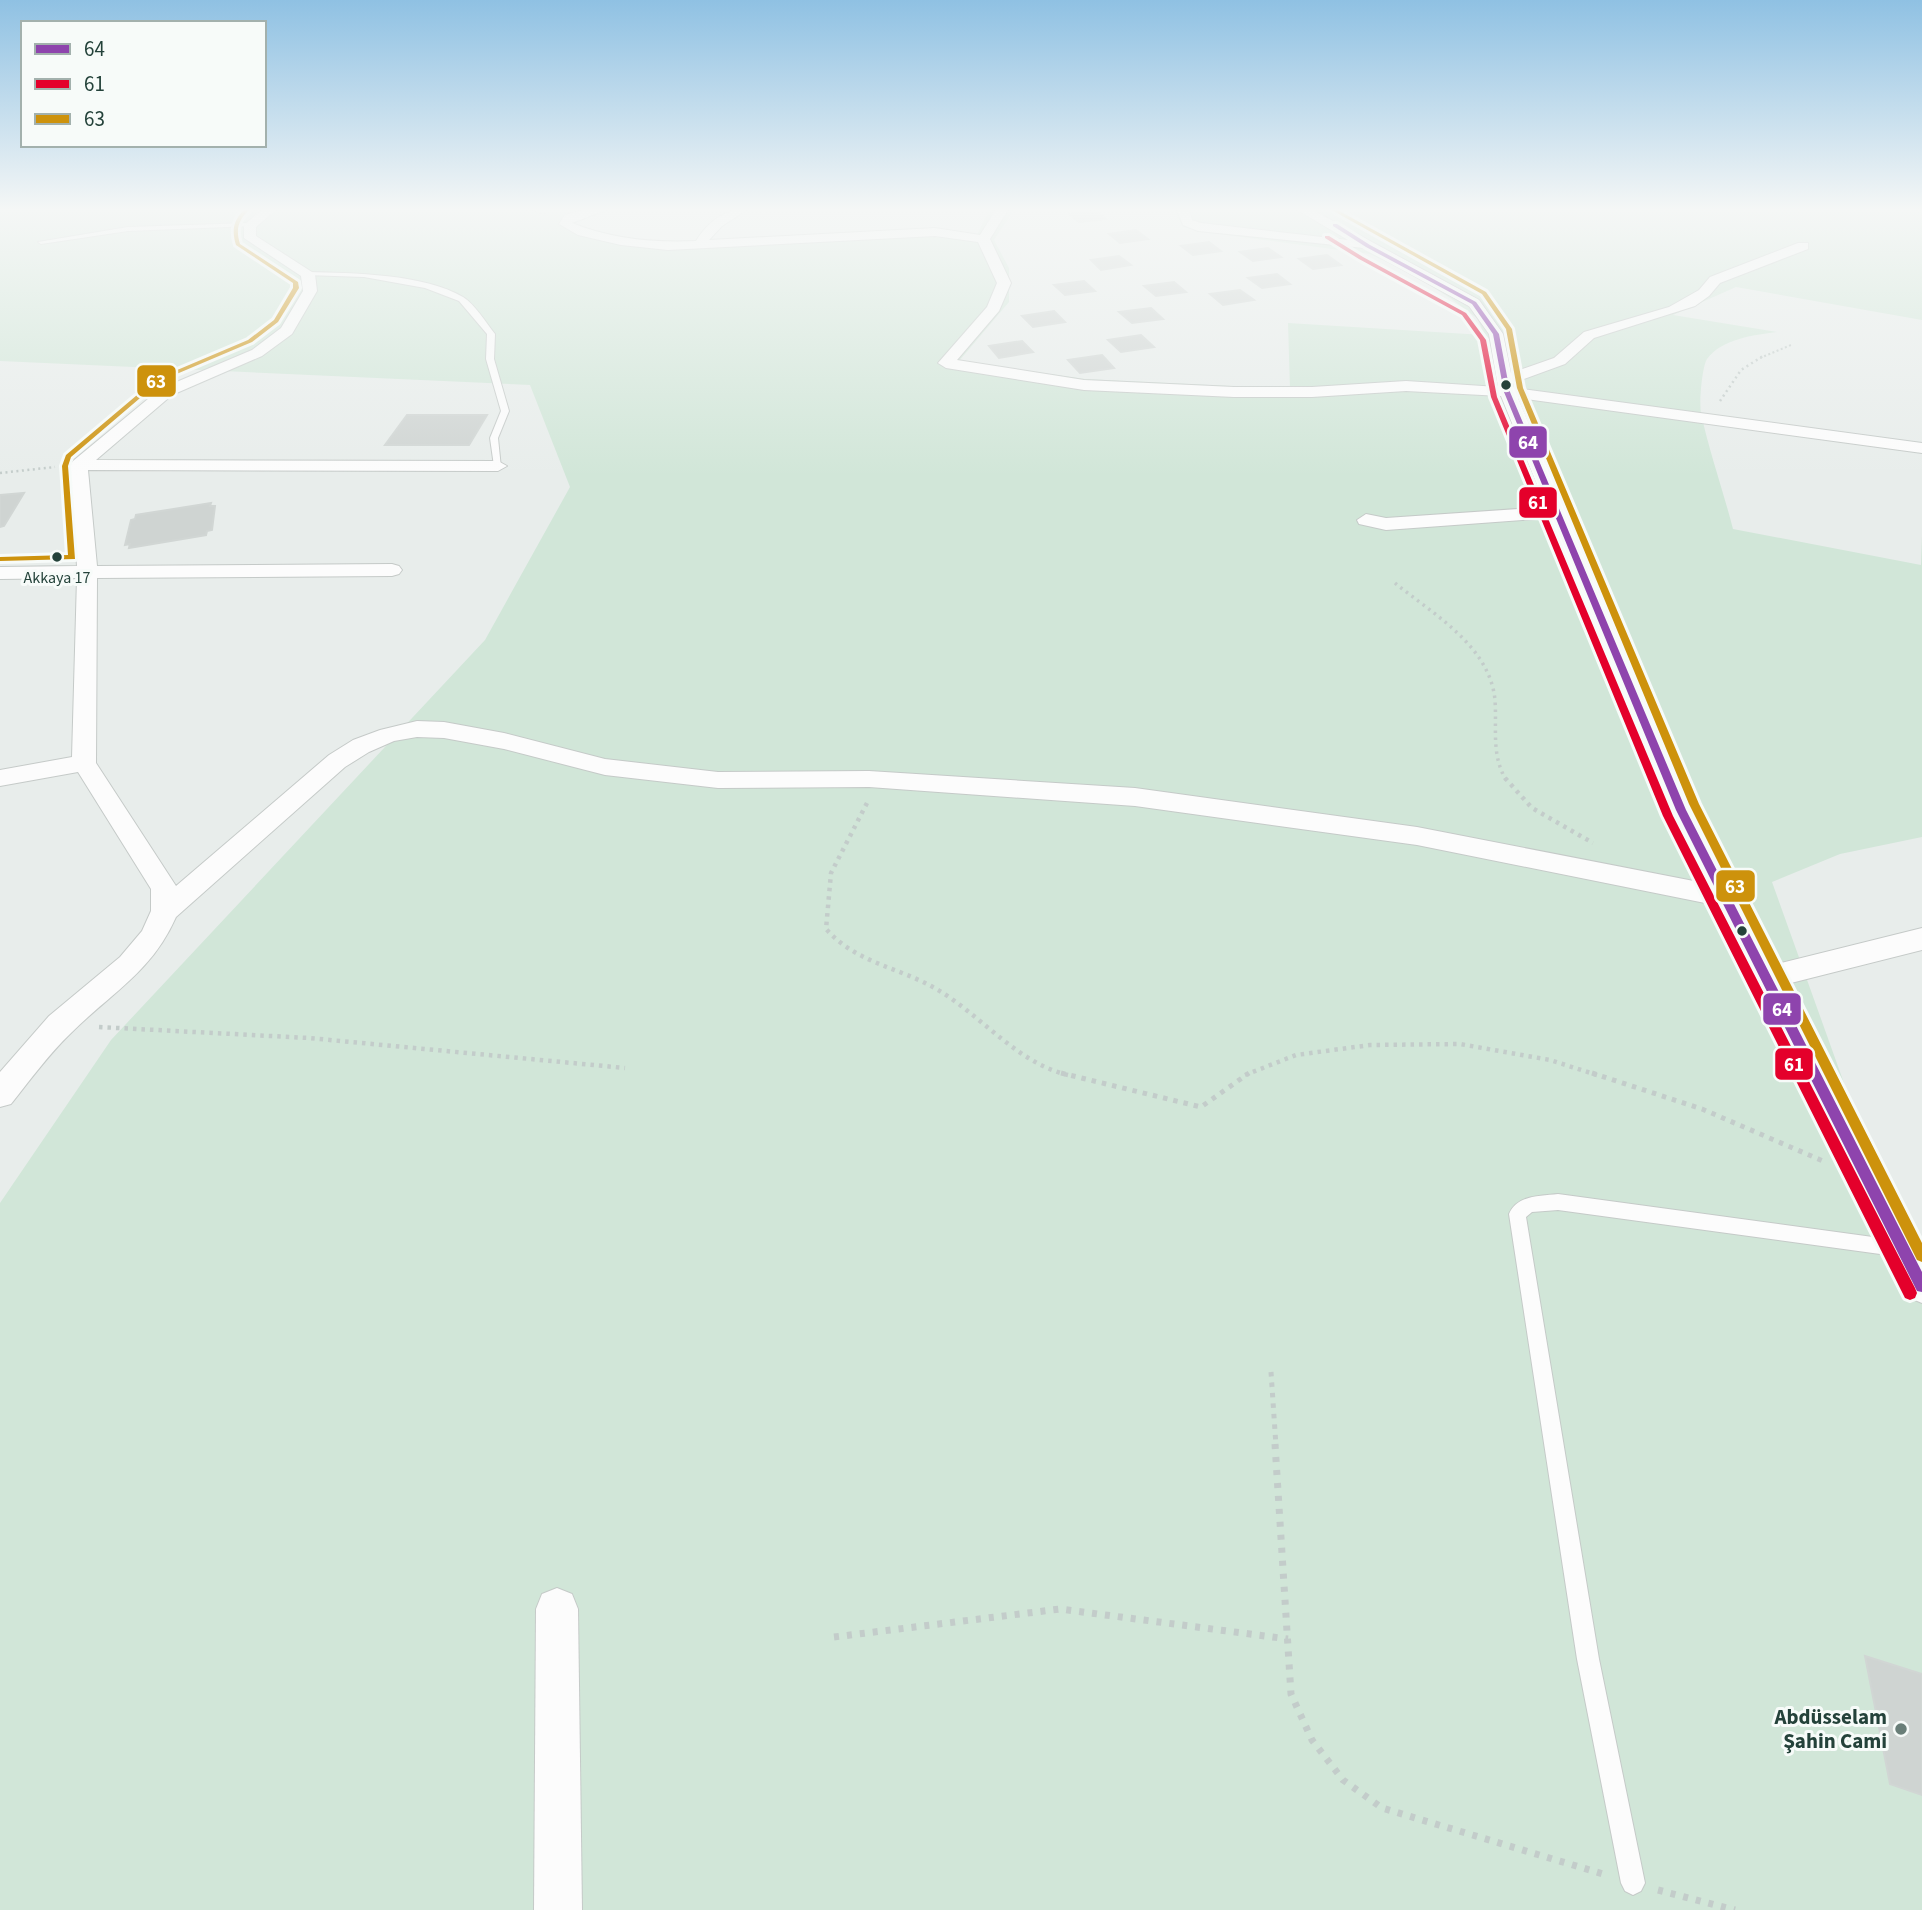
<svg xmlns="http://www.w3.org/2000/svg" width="1922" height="1910" viewBox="0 0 1922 1910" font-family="'Source Sans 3',sans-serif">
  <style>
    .green { fill: #d1e6d8 }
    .building { fill: #cfd4d2; stroke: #d1d6d4; stroke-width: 2 }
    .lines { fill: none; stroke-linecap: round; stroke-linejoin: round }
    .lane-casing { stroke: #c5cac8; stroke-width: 2 }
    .street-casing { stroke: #c5cac8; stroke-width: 2 }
    .path-far5 { stroke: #c3ccca; stroke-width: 2; stroke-dasharray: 2 2.5; stroke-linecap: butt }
    .path-far4 { stroke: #c3ccca; stroke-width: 2.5; stroke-dasharray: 2 3.5; stroke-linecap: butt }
    .path-far3 { stroke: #c3ccca; stroke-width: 3.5; stroke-dasharray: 2.5 4.5; stroke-linecap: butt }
    .path-far2 { stroke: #c3ccca; stroke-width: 4.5; stroke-dasharray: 3.5 5; stroke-linecap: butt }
    .path-far1 { stroke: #c3ccca; stroke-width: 5; stroke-dasharray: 4.5 6; stroke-linecap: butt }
    .path { stroke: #c3ccca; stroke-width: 7; stroke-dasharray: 5 8; stroke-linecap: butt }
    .lane { fill: #fcfcfc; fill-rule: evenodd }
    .street { fill: #fcfcfc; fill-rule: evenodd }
    .bus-1-casing { stroke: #f7fbf9; stroke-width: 6 }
    .bus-2-casing { stroke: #f7fbf9; stroke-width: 6 }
    .bus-3-casing { stroke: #f7fbf9; stroke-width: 6 }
    .bus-1 { fill: #8e44ad; fill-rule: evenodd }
    .bus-2 { fill: #e4002b; fill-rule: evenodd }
    .bus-3 { fill: #cd920c; fill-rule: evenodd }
    .bus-dot { fill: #24423a; stroke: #f7fbf9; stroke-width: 2.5 }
    .poi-dot { fill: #697e78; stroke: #f7fbf9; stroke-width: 2.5 }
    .labels { text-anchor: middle; stroke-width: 6; stroke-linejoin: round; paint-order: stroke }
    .bus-label { font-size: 16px; fill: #24423a; stroke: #f7fbf9 }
    .near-poi-label { font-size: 21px; font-weight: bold; fill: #24423a; stroke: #f7fbf9; text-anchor: end }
    .line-badge { stroke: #f7fbf9; stroke-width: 2.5 }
    .badge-label { font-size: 19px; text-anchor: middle; font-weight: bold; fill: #fff }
  </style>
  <rect width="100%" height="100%" fill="#e8edeb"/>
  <path class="green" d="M0,208H617L575,219L573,223L591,230L647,242L709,243L930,229L977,235L990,208H1015L994,240L1009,268V302L959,361L1085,379L1290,389L1288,323L1484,335L1478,319L1450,298L1415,276L1370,254L1211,233L1183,227L1174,208H1922V320L1736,287L1673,315L1777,332C1753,335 1722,339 1707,359C1702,367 1699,403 1701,413C1709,451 1723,490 1733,529L1921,565L1922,536V837L1840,854L1772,882L1922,1301V1910H0V1203L111,1040L485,640L570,487L530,385L0,361Z"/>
  <g class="building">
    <path d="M1096,211L1106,219L1079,222L1069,214Z"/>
    <path d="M1136,230L1148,239L1120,243L1109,234Z"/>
    <path d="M1209,242L1221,251L1193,255L1181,246Z"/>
    <path d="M1268,248L1281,257L1253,261L1240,252Z"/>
    <path d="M1327,255L1341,265L1313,269L1299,259Z"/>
    <path d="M1119,256L1131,265L1101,270L1091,260Z"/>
    <path d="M1277,274L1290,284L1262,288L1248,278Z"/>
    <path d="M1084,281L1095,291L1065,295L1054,285Z"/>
    <path d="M1174,282L1186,292L1156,296L1144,286Z"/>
    <path d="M1240,290L1254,300L1223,305L1210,294Z"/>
    <path d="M1151,308L1163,319L1132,323L1119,312Z"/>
    <path d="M1054,311L1065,322L1033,327L1022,316Z"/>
    <path d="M1141,335L1154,347L1121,352L1108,340Z"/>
    <path d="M1022,341L1033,352L999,358L989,346Z"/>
    <path d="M1102,355L1114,368L1080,373L1068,360Z"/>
    <path d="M407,415H487L469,445H385Z"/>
    <path d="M24,493L4,526L0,527V495Z"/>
    <path d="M211,503L210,506H215L212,530L207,531L206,535L129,548L130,544L125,545L131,520L135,519L136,515Z"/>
    <path d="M1865,1656L1922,1674V1795L1890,1784Z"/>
  </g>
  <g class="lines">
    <defs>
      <g id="lane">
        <path d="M250,223L252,226L128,231L41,244L38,242L128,227Z"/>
        <path d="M308,272C353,273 424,274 463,297C475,304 486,323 495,334L494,359L509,411L498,438L501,468L494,466L490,438L501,411L486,359L487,334L459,301L425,288L364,277L306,275Z"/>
        <path d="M1558,1194L1902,1241L1908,1243L1911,1249L1908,1255L1902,1257L1558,1210L1532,1212L1526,1217L1599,1659L1645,1883L1641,1891L1633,1895L1625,1891L1621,1883L1577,1659L1509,1214C1517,1195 1540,1196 1558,1194Z"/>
      </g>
      <g id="street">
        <path d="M264,208H278L256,227V236L315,274L317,291L292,334L262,356L172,395L96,460L498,461L507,466L498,471L88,470L97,566L392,564L399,566L402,570L399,574L392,576L97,578L96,763L176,886L329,755L353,740L380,730L417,721L444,722L504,733L605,759L718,772L869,771L1135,788L1417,827L1704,883L1669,810L1550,518L1386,530L1359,524L1357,520L1366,514L1386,518L1546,507L1501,396L1406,391L1312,397H1234L1084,390L946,368L938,363L987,307L997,283L978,242L935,236L668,250L621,245L578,235L559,224L565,215L591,208H611L572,223C611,239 654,243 696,241C708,221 727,208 750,208L722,226L709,240L935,228L980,235L997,208H1009L990,239L1011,283L999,311L957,360L1084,380L1234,387H1312L1406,381L1498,387L1489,334L1469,306L1364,248L1198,231L1183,225L1176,208H1188L1192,220L1201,223L1348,240L1294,208H1309L1479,300L1503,334L1511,373L1554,358L1584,332L1669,307L1699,290L1710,277L1798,243H1808V249L1720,283L1709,296L1695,306L1594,338L1565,364L1513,383L1514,388L1922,443V453L1518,398L1693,810L1773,965L1922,928V950L1783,985L1922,1251V1303L1910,1298L1715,905L1417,845L1135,806L869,787L718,788L605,775L504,749L444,738L417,737L394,741L369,752L345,767L176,917C151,973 112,992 71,1033C49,1054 30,1080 11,1104L0,1107V1072L49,1016L120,957L142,931L151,911V889L78,772L0,786V770L72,757L77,578L0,579V567L77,566L70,465L73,461L160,389L252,350L281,328L303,291L301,276L244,238V225Z"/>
        <path d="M557,1588L572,1594L578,1609L582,1910H534L536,1609L542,1594Z"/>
      </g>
    </defs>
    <use href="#lane" class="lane-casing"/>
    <use href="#street" class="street-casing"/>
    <g class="path-far5">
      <path d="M522,208L548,215"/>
      <path d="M1760,358L1791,345"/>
    </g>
    <g class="path-far4">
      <path d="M1720,401L1741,370L1763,356"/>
      <path d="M0,473L55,467"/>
    </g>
    <path class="path-far3" d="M1395,583C1433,614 1490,646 1495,700C1497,729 1491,754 1506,780"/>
    <g class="path-far2">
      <path d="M1505,778L1532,808L1593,843"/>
      <path d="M867,803L831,873L826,929C857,964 900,967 938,990C982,1016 1017,1063 1068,1075"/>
      <path d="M99,1027L309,1038L625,1068"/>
      <path d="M1245,1075L1296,1055L1370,1045L1460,1044L1550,1060L1597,1075"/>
    </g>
    <g class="path-far1">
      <path d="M1061,1073L1201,1107L1249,1073"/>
      <path d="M1592,1073L1702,1109L1823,1161"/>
      <path d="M1271,1372L1276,1446"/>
    </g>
    <g class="path">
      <path d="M1275,1444L1291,1694L1312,1740L1343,1780L1382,1808L1603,1874"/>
      <path d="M834,1637L1060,1609L1288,1639"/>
      <path d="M1658,1890L1735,1910"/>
    </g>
    <use href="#lane" class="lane"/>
    <use href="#street" class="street"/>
    <defs>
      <path id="bus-1" d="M1333,224H1337L1370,245L1476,302L1499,334L1510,392L1686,810L1922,1272V1292L1917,1291L1676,810L1504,392L1493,334L1472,304L1366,247L1333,226Z"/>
      <path id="bus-2" d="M1325,236H1329L1363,257L1466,313L1486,340L1497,397L1673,816L1915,1288L1917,1293L1915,1298L1910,1300L1905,1298L1663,816L1491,397L1480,340L1462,315L1359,259L1325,238Z"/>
      <g id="bus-3">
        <path d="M246,208H251C239,219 235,228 240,244L298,282L299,288L278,322L252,342L160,381L71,457L68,466L75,559L0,561V557L68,555L62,466L66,455L156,379L248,340L274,320L293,288V283L236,245C231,229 234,219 246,208Z"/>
        <path d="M1328,208H1334L1486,292L1512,329L1523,388L1699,804L1922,1243V1262L1917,1260L1689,804L1517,388L1506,329L1482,294Z"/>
      </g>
    </defs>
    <use href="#bus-1" class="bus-1-casing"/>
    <use href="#bus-2" class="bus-2-casing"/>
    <use href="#bus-3" class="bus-3-casing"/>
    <use href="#bus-1" class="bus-1"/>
    <use href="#bus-2" class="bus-2"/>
    <use href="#bus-3" class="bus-3"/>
  </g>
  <linearGradient id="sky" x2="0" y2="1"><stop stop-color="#8fc1e3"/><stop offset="0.44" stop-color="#f5f7f6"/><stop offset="1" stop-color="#f5f7f6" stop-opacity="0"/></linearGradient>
  <rect width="1922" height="476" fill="url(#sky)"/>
  <g class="bus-dot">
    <circle cx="1506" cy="385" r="6"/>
    <circle cx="57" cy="557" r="6"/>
    <circle cx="1742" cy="931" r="6"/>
  </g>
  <circle class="poi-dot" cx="1901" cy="1729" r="7"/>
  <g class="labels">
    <g class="bus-label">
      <text x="57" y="583">Akkaya 17</text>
    </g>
    <g class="near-poi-label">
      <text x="1887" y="1724">Abdüsselam<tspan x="1887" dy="24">Şahin Cami</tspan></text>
    </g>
  </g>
  <g class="line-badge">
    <rect x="136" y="364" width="41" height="34" rx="7" fill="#cd920c"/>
    <rect x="1508" y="425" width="40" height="34" rx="7" fill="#8e44ad"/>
    <rect x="1518" y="486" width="40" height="33" rx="7" fill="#e4002b"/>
    <rect x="1715" y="869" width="41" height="34" rx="7" fill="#cd920c"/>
    <rect x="1762" y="992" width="40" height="34" rx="7" fill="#8e44ad"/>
    <rect x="1774" y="1047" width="40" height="34" rx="7" fill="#e4002b"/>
  </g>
  <g class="badge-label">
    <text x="156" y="388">63</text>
    <text x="1528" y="449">64</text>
    <text x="1538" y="509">61</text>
    <text x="1735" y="893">63</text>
    <text x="1782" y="1016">64</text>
    <text x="1794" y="1071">61</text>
  </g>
  <rect x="21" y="21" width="245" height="126" fill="#f7fbf9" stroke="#a3b1ad" stroke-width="2"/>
  <rect x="35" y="44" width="35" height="10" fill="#8e44ad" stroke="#a3b1ad" stroke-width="2"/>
  <text x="84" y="56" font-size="21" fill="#24423a">64</text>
  <rect x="35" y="79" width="35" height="10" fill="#e4002b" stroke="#a3b1ad" stroke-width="2"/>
  <text x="84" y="91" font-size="21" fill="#24423a">61</text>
  <rect x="35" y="114" width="35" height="10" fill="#cd920c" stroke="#a3b1ad" stroke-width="2"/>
  <text x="84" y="126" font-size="21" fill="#24423a">63</text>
</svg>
